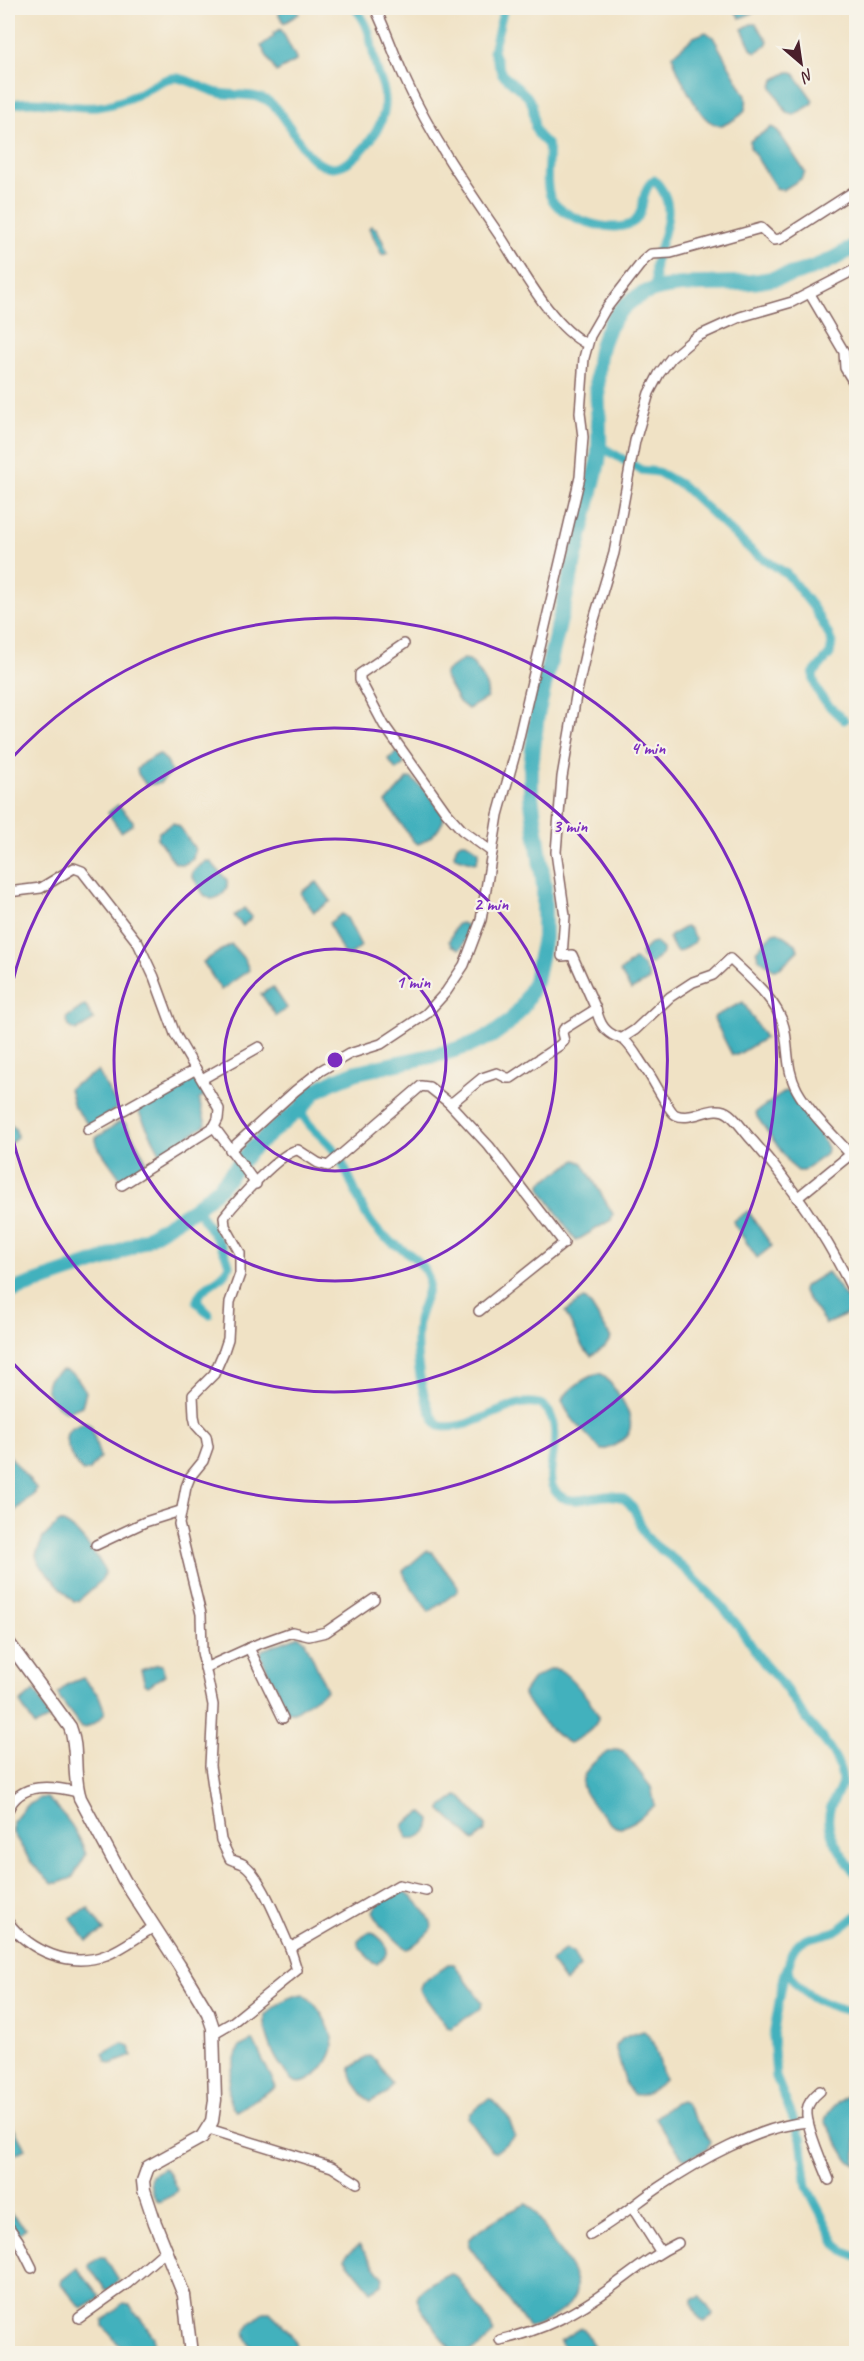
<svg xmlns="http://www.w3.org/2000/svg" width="864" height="2361" viewBox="0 0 864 2361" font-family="Caveat,sans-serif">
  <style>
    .water { fill: #42b1bd; stroke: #466874; stroke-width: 1.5 }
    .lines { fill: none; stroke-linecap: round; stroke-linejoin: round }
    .canal { stroke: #42b1bd; stroke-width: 9 }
    .river { stroke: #42b1bd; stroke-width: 16 }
    .minor-casing { stroke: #846361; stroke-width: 12 }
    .tertiary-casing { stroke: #846361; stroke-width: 15 }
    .minor { stroke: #fff; stroke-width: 9 }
    .tertiary { stroke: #fff; stroke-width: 12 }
    .ring { fill: none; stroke: #7b2cbf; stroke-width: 3 }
    .centre { fill: #7b2cbf; stroke: #f7f3e8; stroke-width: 3 }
    .ring-label { font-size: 18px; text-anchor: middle; font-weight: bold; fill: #7b2cbf; stroke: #f7f3e8; stroke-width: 4.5; stroke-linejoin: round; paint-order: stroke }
  </style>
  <rect width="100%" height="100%" fill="#f7f3e8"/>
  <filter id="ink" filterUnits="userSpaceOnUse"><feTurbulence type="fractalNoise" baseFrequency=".0167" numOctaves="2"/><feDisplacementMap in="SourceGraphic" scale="12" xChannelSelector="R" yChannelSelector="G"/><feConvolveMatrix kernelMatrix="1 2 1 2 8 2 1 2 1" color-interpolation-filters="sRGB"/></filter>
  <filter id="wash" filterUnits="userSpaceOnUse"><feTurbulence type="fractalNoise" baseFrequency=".008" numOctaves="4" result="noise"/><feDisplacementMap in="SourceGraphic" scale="24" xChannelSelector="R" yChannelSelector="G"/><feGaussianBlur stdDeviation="1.35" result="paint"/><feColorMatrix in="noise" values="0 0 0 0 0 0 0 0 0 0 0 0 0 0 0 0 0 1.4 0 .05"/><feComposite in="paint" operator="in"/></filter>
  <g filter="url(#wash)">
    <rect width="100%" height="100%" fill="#f0e2c5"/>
    <g class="water">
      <path d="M280,8H297L299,14L284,23L279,15Z"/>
      <path d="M733,8H754L755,12L740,18Z"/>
      <path d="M751,24H756L768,41L766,45L756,52L752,50L742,29Z"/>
      <path d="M281,29L296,58V61L276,72L261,46L274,36L273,33Z"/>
      <path d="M706,32L713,37L746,96C749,116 737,117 722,126C717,125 713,124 709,121C698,114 674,68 673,55L694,37Z"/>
      <path d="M788,72H793L813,100L811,105L794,115L787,113L772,87L774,80Z"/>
      <path d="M772,127L778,131L805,172L801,179L783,190L776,188L750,147V141Z"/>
      <path d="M371,226L377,229L388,253L382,255L369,228Z"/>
      <path d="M463,659L469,660C478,668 490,686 487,698L468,709L459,702L444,676L446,671Z"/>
      <path d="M399,751L404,764L396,770L388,759Z"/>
      <path d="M159,754L167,761L171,772L160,783L146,785L138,774L137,769L144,762Z"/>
      <path d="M411,778L428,793L444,816C443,828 429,840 418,844L414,842L386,803L407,779Z"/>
      <path d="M118,805L133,821V824L121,832L108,813Z"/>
      <path d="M173,823L180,827L195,849L193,859L183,865L175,863L157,838L159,832Z"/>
      <path d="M461,842H466L479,851L477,862L474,863L455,857L454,855L457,845Z"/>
      <path d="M206,861L211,862L227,880C229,891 221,898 211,899L204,895L192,876L193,871Z"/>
      <path d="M317,882L331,901L314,912L301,894L302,891Z"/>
      <path d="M244,908L252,917L243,926L234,916Z"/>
      <path d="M342,914L347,918L361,946L349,956L343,953L329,923Z"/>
      <path d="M461,923L469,926L470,929L462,947L459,949L451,945L449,941L457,924Z"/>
      <path d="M685,927L689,928L695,939L693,943L679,952L675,950L669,938L671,935Z"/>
      <path d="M778,932L796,944L798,950L780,968L774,969L759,959L756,951L773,933Z"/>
      <path d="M655,942L663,949V953L650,965L642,957L641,953L651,943Z"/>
      <path d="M231,944L245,960L249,970L221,990L203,962Z"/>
      <path d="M635,959L643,966L649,977V980L631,990L620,972Z"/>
      <path d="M273,987L287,1008L276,1016L261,994Z"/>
      <path d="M743,1002L765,1038L737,1055H732L714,1019L715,1016Z"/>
      <path d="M85,1005L94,1020L76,1031L69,1027L66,1018Z"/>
      <path d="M98,1071L116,1104V1109L91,1125L88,1124L74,1107L69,1088Z"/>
      <path d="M192,1075L206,1094L199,1100L206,1124L164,1153L160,1152L137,1109Z"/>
      <path d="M786,1091C801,1095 819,1134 827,1148L826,1154L803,1171H798L791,1165L757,1117L756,1112Z"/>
      <path d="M8,1121L16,1130L17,1137L8,1146Z"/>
      <path d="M121,1121L125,1123L145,1158V1164L124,1178H120L96,1144V1138Z"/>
      <path d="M576,1160L583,1163L613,1214L611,1220L576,1241L542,1191L541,1185L543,1181Z"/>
      <path d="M748,1211L772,1246L757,1258L734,1224V1221Z"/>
      <path d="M827,1272L851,1304V1310L846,1315L826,1324L803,1292V1287Z"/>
      <path d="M583,1299L586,1300L590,1304L611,1338L605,1347L591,1356L583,1348L565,1312Z"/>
      <path d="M62,1370C75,1371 80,1382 86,1392L82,1406L68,1412C58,1409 43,1394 47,1382C48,1376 57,1373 62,1370Z"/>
      <path d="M600,1373C608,1378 613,1387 619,1395C635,1420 638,1438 604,1450H601C588,1435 568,1419 562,1400C569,1388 587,1376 600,1373Z"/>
      <path d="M85,1422L91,1426L100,1457L90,1470L83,1472C76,1465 61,1442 68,1432C71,1427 80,1425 85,1422Z"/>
      <path d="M8,1454L36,1488L35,1493L9,1516Z"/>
      <path d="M59,1522C74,1523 100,1559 105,1572L102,1580L79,1600L74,1602L39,1564L36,1555L43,1538Z"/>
      <path d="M426,1551L432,1552L458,1587V1591L429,1612L406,1579L403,1571Z"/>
      <path d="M299,1636L305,1641L327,1690L294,1712H288L260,1655L262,1650Z"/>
      <path d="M158,1664L162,1665L165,1675L148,1686L145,1684L141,1670Z"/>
      <path d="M550,1669C555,1669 560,1669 564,1673C572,1679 599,1709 598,1718C596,1729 579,1739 569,1743C552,1734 531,1711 523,1693L532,1680Z"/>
      <path d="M83,1678L99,1696L105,1712C102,1719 90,1728 82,1728L60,1699L58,1693L68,1684Z"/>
      <path d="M34,1691L39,1696L49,1719L35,1726L20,1703Z"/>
      <path d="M617,1749L623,1751L651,1787L655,1805L637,1820L621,1828C611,1827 606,1819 599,1811C593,1804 586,1797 583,1788C578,1772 603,1752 617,1749Z"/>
      <path d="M457,1796L461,1797L486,1825L485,1831L474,1841L441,1810V1808Z"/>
      <path d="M40,1798H47C65,1814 79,1832 86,1855L72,1878L58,1883H53L43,1875L31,1862L13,1833V1822L25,1807Z"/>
      <path d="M422,1812L431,1820C431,1832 418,1840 407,1838L403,1827L405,1823Z"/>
      <path d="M401,1890C410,1894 436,1919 431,1929C427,1936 416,1943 410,1948L406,1949L380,1925L373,1911L378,1904Z"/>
      <path d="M88,1908L104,1931L87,1941L70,1918Z"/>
      <path d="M372,1932C380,1938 388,1943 387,1954L377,1964L373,1963L358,1945V1941L367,1933Z"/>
      <path d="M565,1949L573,1953L580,1967L565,1982L551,1962Z"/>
      <path d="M448,1964H454L482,2002L481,2008L451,2028L447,2027L421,1992L420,1988L422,1983Z"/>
      <path d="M304,1994C318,2005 332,2027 333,2045C333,2060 309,2090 293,2081C287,2077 283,2068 279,2063C270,2049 264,2031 265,2015C277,2005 288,1995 304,1994Z"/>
      <path d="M644,2031C656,2040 660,2065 664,2079C656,2089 647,2096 633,2095L626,2085L615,2046C621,2037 635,2033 644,2031Z"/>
      <path d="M253,2040L276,2087L236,2111C220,2098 234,2063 239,2047Z"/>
      <path d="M122,2043L130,2046L132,2056L111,2064L107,2063L103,2054Z"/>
      <path d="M369,2056L376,2060L392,2084L387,2093L370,2102C362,2095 349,2079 351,2068Z"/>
      <path d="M856,2091V2165L849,2161L825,2121C827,2110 846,2094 856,2091Z"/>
      <path d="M488,2099H491L508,2117L515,2136L496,2152L492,2151L468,2118L469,2114Z"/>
      <path d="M681,2101L685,2103L710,2141L707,2149L687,2159L682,2157L655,2118L673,2104Z"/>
      <path d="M12,2125L25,2149L8,2158V2127Z"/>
      <path d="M164,2168L169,2172L177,2190L173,2195L159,2202C152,2197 149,2183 151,2175Z"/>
      <path d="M526,2204C537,2209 543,2227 550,2237C564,2262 595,2287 561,2311C552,2318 539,2326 528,2327L469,2246V2240C484,2224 506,2213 526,2204Z"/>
      <path d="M8,2211L26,2228L18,2234C10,2227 8,2221 8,2211Z"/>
      <path d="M359,2245L383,2277L382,2284L371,2291L345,2259L346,2255Z"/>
      <path d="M100,2257H105L119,2280L108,2290L105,2289L89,2267V2263Z"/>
      <path d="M77,2268L99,2295V2299L82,2309L61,2284L62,2280Z"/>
      <path d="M450,2273L457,2277L491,2325L493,2332C485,2346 470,2354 454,2353L450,2348L421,2309L417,2299C421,2286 439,2279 450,2273Z"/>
      <path d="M701,2297L713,2314L712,2317L704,2322C698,2318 691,2307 692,2299Z"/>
      <path d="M123,2304L130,2305L154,2337V2344L142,2353H126L103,2326V2321Z"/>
      <path d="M264,2312H270C280,2323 301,2338 295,2353H256C238,2330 244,2329 264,2312Z"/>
      <path d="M580,2328L584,2329L595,2349L590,2353H566L560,2341Z"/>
    </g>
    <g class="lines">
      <g class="canal">
        <path d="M504,8L493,51L502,74L527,96L532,104L535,128L538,135L548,145C550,161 544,181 550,196C558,218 617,237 635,221C646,210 640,189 654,180C681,206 662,235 655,264C654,271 655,280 656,288"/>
        <path d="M8,106C36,95 68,110 97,107C114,105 129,99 144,91C153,86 162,79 172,78C185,76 206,91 219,93C234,96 255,93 268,101C291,116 303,167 332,167C345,167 355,158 363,149C376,135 389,113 384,92C383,83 378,75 376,66C369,40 373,30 355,8"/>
        <path d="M600,446L641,470L658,472L683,486L753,552L787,574L813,607L828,633L832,643L830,654L813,674C815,696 829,706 844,720"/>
        <path d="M300,1109C308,1129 322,1134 334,1150C352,1174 358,1210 378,1231C394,1248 419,1253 428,1277C432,1289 420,1308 418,1321C414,1352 420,1401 439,1426C475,1433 510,1395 539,1404C544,1405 549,1411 551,1416C563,1443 542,1473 555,1491C571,1513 604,1487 624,1499C638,1508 638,1525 647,1537C655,1548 669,1554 678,1563C698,1581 718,1601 735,1622C746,1636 755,1652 766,1666C771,1672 777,1677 781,1683C791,1695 798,1708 807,1720C820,1736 836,1752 841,1773C844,1785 838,1792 833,1802C819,1829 842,1853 856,1875"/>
        <path d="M197,1207C205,1227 224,1243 229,1265C225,1282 200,1283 197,1302L209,1314"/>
        <path d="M856,1916C851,1920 844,1926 838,1930C827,1935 813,1935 802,1941C797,1943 793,1950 791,1955C777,1989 833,2009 856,2012"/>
        <path d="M790,1961L783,1979L773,2036L776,2077L801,2138L807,2187L836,2243L843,2251L856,2257"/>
      </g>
      <path class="river" d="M8,1292L105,1259L144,1240L194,1209L220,1187L250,1151L270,1133L300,1109L316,1091L332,1082L357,1072L445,1053L470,1045L491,1036L510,1022L523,1006L535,981L544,938V886L531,796V766L537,715L598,462C603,425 591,376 602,343C627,267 698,290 759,281C794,276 827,266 856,245"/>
    </g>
  </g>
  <g filter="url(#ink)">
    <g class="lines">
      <defs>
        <g id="minor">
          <path d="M375,8C387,32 395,58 407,83C432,138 468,189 502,239C522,270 553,328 587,344"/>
          <path d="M810,294L844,352L845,368L856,386"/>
          <path d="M404,644L360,674V680L384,725L446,812L462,830L492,852"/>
          <path d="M8,892L41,888L74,868L82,871L138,943L154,977L175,1034L219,1109L218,1119L214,1127L256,1184"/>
          <path d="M596,1009C599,1020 602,1029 613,1035C616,1037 622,1038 625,1041C633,1048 640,1062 647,1071C653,1079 670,1113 676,1115C693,1122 714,1102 729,1114C738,1121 745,1133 753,1141C794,1188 830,1242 856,1297"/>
          <path d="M621,1039L635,1030L670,997L693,982L713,975L730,959C749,977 778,1001 784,1027C789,1049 786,1070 797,1090C809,1112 834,1136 851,1155"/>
          <path d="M202,1079L259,1047"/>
          <path d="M448,1102L489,1146L564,1243L479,1311"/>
          <path d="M88,1130L196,1069"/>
          <path d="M230,1150L295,1091L320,1071L349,1054L381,1044L426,1014L446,992L464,965L481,920L498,815L515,754L580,477L583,437L580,413L584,358L590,336L605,310L643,261L651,254L671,253L761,228L774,240L780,239L856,190"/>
          <path d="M122,1185L214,1127"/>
          <path d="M797,1198L856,1150"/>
          <path d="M96,1545L145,1522L180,1511"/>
          <path d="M249,1648L283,1718"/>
          <path d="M205,1668L258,1644L292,1632L309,1636L326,1632L374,1599"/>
          <path d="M8,1810C20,1781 53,1786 78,1792"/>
          <path d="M426,1891L399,1885L290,1948C281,1929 260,1873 243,1864C239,1862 234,1861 230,1859L221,1840L210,1766L213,1705L202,1652L201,1614L179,1524L186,1487L190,1477L203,1461L208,1447L206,1436L196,1425L194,1416L193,1395L214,1374L224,1351L228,1339L230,1302L240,1274V1253L225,1226L224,1217C236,1202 281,1151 298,1150L318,1163L328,1166L421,1086L429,1087L448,1102H453L482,1078L497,1073L507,1078H511L560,1045L564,1041L562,1033L564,1029L596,1009L572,955L562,956L565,916L556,852L562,777L576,696L590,633L614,553L635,441L649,393L659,374L671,358L696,337L740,317L792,302L856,269"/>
          <path d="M8,1922C30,1951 70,1969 106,1955C123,1949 138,1936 154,1927"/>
          <path d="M214,2033L233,2022L297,1970L290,1948"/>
          <path d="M820,2091C814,2096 808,2102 807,2110C805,2126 823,2164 829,2180"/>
          <path d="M209,2129L332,2167L357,2183"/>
          <path d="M632,2207L660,2251"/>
          <path d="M8,2226L18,2240L32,2268"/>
          <path d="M590,2235C615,2221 635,2204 658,2188C696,2162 761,2125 808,2122"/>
          <path d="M79,2318L128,2283L165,2251"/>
          <path d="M500,2340C543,2330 577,2313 612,2287C634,2271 653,2255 678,2243"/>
        </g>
        <path id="tertiary" d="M8,1642L70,1727C79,1749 72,1775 80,1798L124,1880L179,1965L208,2013L213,2028L215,2100L212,2121L202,2137L148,2167L143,2181L144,2190L155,2223L184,2295L191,2354"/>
      </defs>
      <use href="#minor" class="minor-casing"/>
      <use href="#tertiary" class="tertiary-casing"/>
      <use href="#minor" class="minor"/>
      <use href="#tertiary" class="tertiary"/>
    </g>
  </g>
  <g class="ring">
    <circle cx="335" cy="1060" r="111"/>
    <circle cx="335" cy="1060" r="221"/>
    <path d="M8 1005A332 332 0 1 1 8 1115"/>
    <path d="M9 761A442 442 0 1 1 9 1359"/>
  </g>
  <circle cx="335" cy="1060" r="9" class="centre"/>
  <g class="ring-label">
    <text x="648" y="754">4 min</text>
    <text x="570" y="832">3 min</text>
    <text x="491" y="910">2 min</text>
    <text x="413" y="988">1 min</text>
  </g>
  <rect width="864" height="2361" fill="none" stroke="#f7f3e8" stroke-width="30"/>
  <g transform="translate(801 63) rotate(151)" stroke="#f7f3e8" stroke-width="4.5" paint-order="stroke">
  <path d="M0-4.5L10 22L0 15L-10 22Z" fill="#4a1f2b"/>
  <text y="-9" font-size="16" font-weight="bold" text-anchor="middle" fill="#4a1f2b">N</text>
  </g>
</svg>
